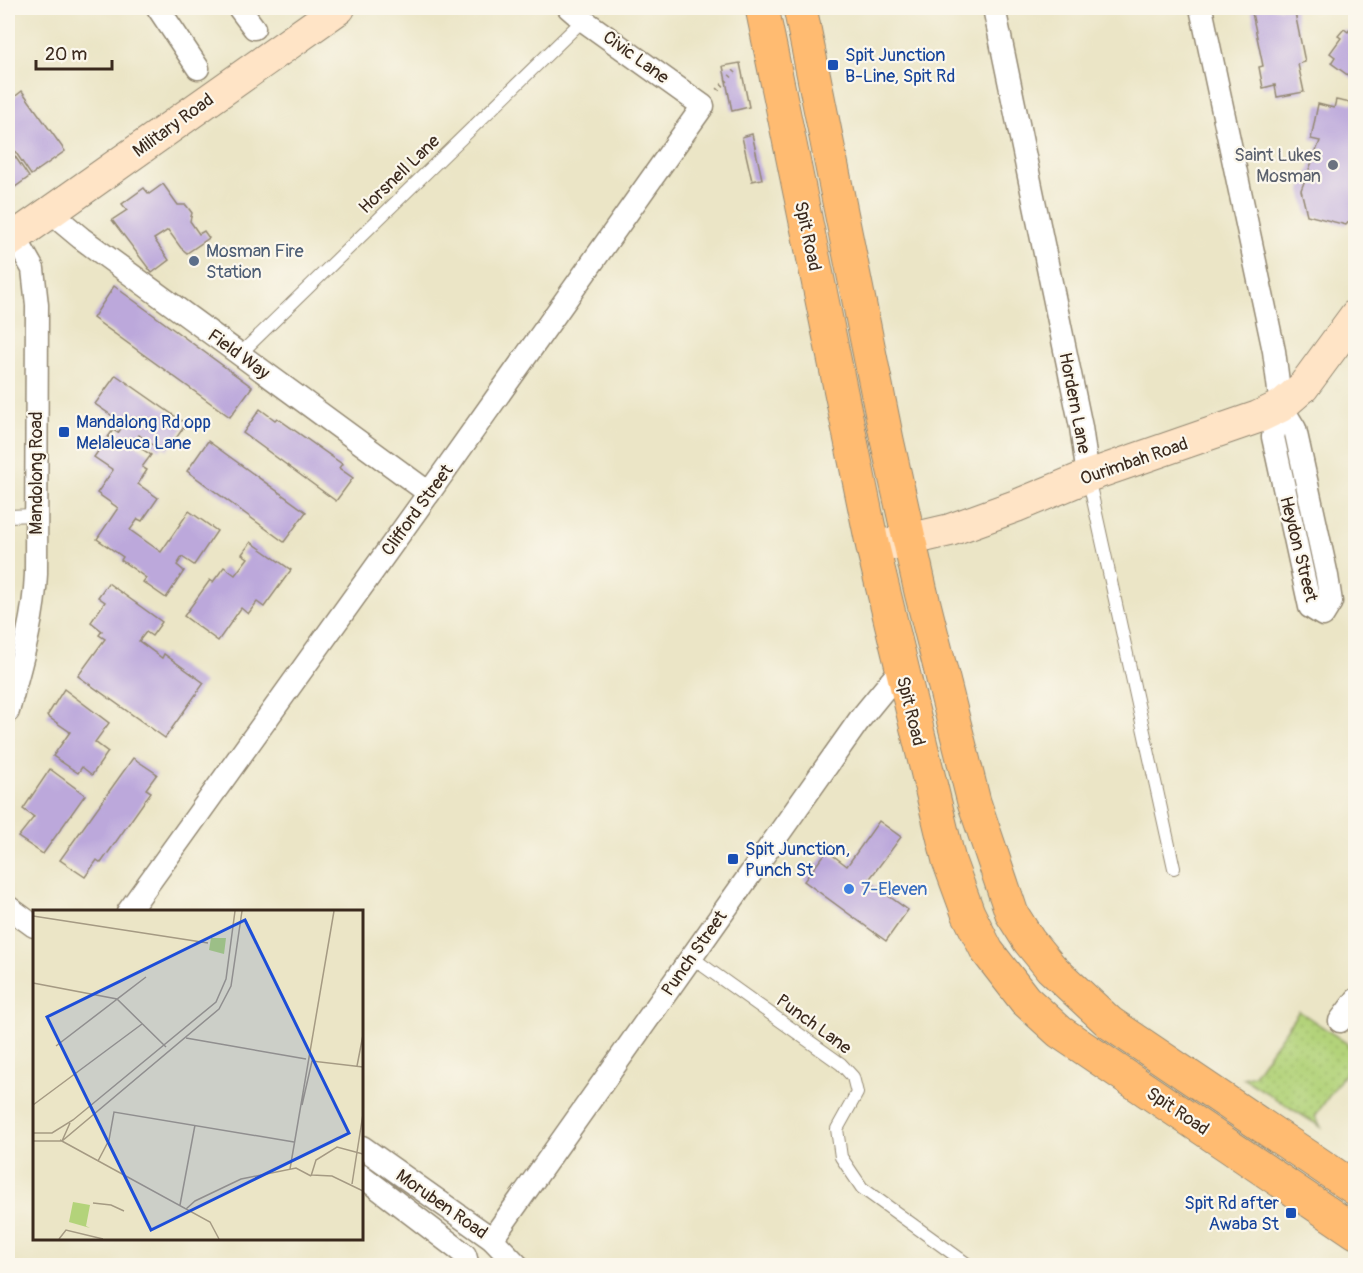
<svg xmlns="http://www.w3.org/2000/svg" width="1363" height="1273" viewBox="0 0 1363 1273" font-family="Pangolin,sans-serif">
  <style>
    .grass { fill: url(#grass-dots); stroke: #777e4c; stroke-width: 1.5 }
    .building { fill: #bca8db }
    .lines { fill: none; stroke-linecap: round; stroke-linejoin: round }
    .lane-casing { stroke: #938872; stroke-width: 14 }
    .street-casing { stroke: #938872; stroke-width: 25 }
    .secondary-casing { stroke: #938872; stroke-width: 34 }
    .highway-casing { stroke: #938872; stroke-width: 35 }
    .path { stroke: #938872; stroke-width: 4; stroke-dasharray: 1.5 4.5; stroke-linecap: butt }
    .lane { stroke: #fff; stroke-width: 12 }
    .street { stroke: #fff; stroke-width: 22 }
    .secondary { stroke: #ffe4c6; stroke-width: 32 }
    .highway { stroke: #ffbb71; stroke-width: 33 }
    .transit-dot { fill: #1a4fb4; stroke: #fbf7ec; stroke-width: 2 }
    .worship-dot { fill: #6b7280; stroke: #fbf7ec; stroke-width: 2 }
    .service-dot { fill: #5c6f8a; stroke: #fbf7ec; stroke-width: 2 }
    .shop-dot { fill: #3f7fe0; stroke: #fbf7ec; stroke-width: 2 }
    .labels { text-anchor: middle; stroke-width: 4.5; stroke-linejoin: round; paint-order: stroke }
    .transit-label { font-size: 18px; fill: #164399; stroke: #fbf7ec; text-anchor: start }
    .street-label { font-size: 18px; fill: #3b2a1e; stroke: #fbf7ec }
    .worship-label { font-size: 18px; fill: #5b616d; stroke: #fbf7ec; text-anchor: end }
    .service-label { font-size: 18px; fill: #4e5e75; stroke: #fbf7ec; text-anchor: start }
    .shop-label { font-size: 18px; fill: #366cbe; stroke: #fbf7ec; text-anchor: start }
    .inset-road { fill: none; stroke: #a59a83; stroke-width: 1.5 }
    .view { fill: #1d4ed8; fill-opacity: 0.15; stroke: #1d4ed8; stroke-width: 3 }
    .inset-edge { fill: none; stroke: #3b2a1e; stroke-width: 3 }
  </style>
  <defs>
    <pattern id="grass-dots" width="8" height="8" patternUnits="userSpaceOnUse" patternTransform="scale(1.5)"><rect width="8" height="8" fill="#b3d37a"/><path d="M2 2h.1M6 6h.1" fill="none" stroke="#9bb569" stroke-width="1.8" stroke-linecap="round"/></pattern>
  </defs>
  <rect width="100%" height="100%" fill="#fbf7ec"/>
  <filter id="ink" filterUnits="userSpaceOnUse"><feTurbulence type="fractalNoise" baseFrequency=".0167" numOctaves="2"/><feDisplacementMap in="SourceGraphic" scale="12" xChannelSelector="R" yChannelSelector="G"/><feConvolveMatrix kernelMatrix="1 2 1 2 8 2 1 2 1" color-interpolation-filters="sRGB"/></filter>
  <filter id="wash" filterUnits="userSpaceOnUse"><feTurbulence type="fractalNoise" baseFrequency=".008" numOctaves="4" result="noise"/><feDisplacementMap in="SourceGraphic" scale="24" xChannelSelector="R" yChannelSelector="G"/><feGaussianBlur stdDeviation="1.35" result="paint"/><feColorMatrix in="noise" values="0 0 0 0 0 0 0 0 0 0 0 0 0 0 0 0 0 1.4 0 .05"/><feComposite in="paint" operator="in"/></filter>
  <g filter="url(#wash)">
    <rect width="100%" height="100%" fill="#ebe5c6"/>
    <path class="grass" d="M1299,1011L1355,1049V1059L1315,1116L1321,1127L1243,1078L1254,1075Z"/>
    <g id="blocks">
      <g class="building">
        <path d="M1251,8H1294L1305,62L1298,64L1304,92L1277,97L1275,85L1263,88L1259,67L1263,66Z"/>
        <path d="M1356,21V81L1331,63L1335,57L1330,53L1341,38L1338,36L1344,29L1348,32Z"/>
        <path d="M740,63L749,107L732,111L723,66Z"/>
        <path d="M22,91L65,151L31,175L8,141V102Z"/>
        <path d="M1336,100L1356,104V213L1346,225L1307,215L1301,190L1320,141L1311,139L1318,104L1334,108Z"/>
        <path d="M752,134L762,179L752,181L742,137Z"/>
        <path d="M8,146L29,177L8,192Z"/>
        <path d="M163,184L178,205H186L192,213L190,221L199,234L204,231L209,238L187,253L181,248L168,230L154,239L169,260L152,273L112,220L127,210L122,204L144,188L149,194Z"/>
        <path d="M114,286L252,387L230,417L93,318Z"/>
        <path d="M116,375L186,424L168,450L163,446L160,450L139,435L133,443L151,455L142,467L147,470L138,484L158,498L142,521L138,519L130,530L161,552L189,511L217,531L194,565L182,557L177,565L184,571L166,598L143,582L146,578L121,560L123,557L97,539L118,508L97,493L113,470L94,457L113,430L118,433L124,424L95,404Z"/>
        <path d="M260,409L275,420L277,418L342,464L339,468L353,478L336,501L243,433Z"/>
        <path d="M208,441L306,512L284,542L187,471Z"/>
        <path d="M251,542L291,570L264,607L257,602L248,614L241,608L218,641L184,616L210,580L213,582L224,567L235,575L248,558L242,554Z"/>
        <path d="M108,583L162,622L152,636L146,632L139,641L162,658L164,654L204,683L165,738L78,676L105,639L99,635L102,631L91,622L105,602L98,597Z"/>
        <path d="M64,689L109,723L95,742L108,752L92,775L82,767L78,773L53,756L70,732L47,716Z"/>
        <path d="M133,758L157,774L146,789L151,792L101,863L97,860L85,877L60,860Z"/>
        <path d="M50,769L85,795L43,854L18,837L34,817L23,809Z"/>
        <path d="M879,821L901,837L868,881L908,910L886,941L804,881L827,851L847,866Z"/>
      </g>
    </g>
  </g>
  <g filter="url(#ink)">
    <use href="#blocks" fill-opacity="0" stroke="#938872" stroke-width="1.5"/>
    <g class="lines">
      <defs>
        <g id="lane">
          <path d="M240,354L583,20"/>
          <path d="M1088,477L1174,868"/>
          <path d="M8,516L35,515"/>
          <path d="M691,957L841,1064L853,1077L857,1093L837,1129L841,1157L862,1188L970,1266"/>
        </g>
        <g id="street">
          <path d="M158,8L198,68"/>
          <path d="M239,8L254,28"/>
          <path d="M994,8L1081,427L1088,476"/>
          <path d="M1201,8L1274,351L1281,406L1273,437L1310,607L1323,615L1331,602L1327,576L1295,429L1281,406"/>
          <path d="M51,213L81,238L429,493"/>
          <path d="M8,711C20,666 34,621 36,574L37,305L33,269L15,237"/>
          <path d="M8,907L34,926"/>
          <path d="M128,912L429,493L703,106L583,20L569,8"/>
          <path d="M1340,1021L1356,1000"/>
          <path d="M362,1147L492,1239L518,1266"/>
          <path d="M362,1176L459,1250L465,1255L468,1266"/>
          <path d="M492,1239L860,719L901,669"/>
        </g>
        <g id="secondary">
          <path d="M8,242L339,8"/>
          <path d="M873,548L950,530L1016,506L1088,476L1258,417L1281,406L1303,387L1356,315"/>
        </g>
        <g id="highway">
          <path d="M762,8L873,548L949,861L968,913L987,951L1025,1000L1060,1032L1356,1232"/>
          <path d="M800,8L887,440L921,592L974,802L1012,914L1029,941L1051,968L1110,1023L1356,1189"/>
        </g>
      </defs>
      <use href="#lane" class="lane-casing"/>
      <use href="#street" class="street-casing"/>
      <use href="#secondary" class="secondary-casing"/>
      <use href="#highway" class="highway-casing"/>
      <path class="path" d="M718,90L737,69"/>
      <use href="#lane" class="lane"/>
      <use href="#street" class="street"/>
      <use href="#secondary" class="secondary"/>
      <use href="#highway" class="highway"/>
    </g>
  </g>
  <g class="transit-dot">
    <rect x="827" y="59" width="12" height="12" rx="3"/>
    <rect x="58" y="426" width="12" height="12" rx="3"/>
    <rect x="727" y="853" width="12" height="12" rx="3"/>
    <rect x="1285" y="1207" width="12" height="12" rx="3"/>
  </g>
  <circle class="worship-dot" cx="1333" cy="165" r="6"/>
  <circle class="service-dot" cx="194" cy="261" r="6"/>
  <circle class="shop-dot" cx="849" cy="889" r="6"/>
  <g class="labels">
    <g class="transit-label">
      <text x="845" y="61">Spit Junction<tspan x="845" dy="21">B-Line, Spit Rd</tspan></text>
      <text x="76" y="428">Mandalong Rd opp<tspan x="76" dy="21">Melaleuca Lane</tspan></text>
      <text x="745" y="855">Spit Junction,<tspan x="745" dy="21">Punch St</tspan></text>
      <text x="1279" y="1209" text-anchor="end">Spit Rd after<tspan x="1279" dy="21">Awaba St</tspan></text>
    </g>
    <g class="street-label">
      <text transform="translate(636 57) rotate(36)" y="6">Civic Lane</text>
      <text transform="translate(173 125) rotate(-36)" y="6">Military Road</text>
      <text transform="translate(399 174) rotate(-44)" y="6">Horsnell Lane</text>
      <text transform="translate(808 236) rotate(78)" y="6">Spit Road</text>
      <text transform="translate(239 354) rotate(36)" y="6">Field Way</text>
      <text transform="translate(1075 403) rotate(79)" y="6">Hordern Lane</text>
      <text transform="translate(1134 461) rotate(-19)" y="6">Ourimbah Road</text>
      <text transform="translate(36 473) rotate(-90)" y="6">Mandolong Road</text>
      <text transform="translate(417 510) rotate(-54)" y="6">Clifford Street</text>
      <text transform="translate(1299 549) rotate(76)" y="6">Heydon Street</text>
      <text transform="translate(911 711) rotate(76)" y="6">Spit Road</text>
      <text transform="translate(694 953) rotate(-55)" y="6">Punch Street</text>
      <text transform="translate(814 1024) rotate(36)" y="6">Punch Lane</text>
      <text transform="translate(1178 1111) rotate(34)" y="6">Spit Road</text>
      <text transform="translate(442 1204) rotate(35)" y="6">Moruben Road</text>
    </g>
    <g class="worship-label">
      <text x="1321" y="161">Saint Lukes<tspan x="1321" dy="21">Mosman</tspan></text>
    </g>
    <g class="service-label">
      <text x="206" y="257">Mosman Fire<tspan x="206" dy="21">Station</tspan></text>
    </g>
    <g class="shop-label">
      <text x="861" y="895">7-Eleven</text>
    </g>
  </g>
  <g transform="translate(33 910)">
    <rect width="330" height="330" fill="#ebe5c6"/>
    <path d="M178,28H193L191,44L176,40ZM40,292L57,295L53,316L57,318L36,312Z" fill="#b3d37a"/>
    <path class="inset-road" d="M0,6L175,33M0,73L84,89L133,137M84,89L113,67M153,128L273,149M23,136L113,67M324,156L330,125M0,195L109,114M269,195L279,151L330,157M0,223H19L40,210L183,92L193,69L202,1M27,230L177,312L186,329M0,231H29L186,99L198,76L209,1M29,231L37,213M65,251L76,230L81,202L261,232M257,259L301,1M279,265L299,266L330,281M278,266L283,250L304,237L330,244M319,274L330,204M60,293L78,295L91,301M147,295L162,215M153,299L162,291L208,269L263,258L278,266M26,329L33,320L70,329"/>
    <path class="view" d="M212,10L316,223L118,320L14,107Z"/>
    <rect width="330" height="330" class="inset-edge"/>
  </g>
  <rect width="1363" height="1273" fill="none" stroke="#fbf7ec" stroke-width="30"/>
  <path d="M36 60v9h76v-9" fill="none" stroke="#3b2a1e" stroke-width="3"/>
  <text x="45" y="60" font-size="18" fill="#3b2a1e" stroke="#fbf7ec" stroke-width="4.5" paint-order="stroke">20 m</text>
</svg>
